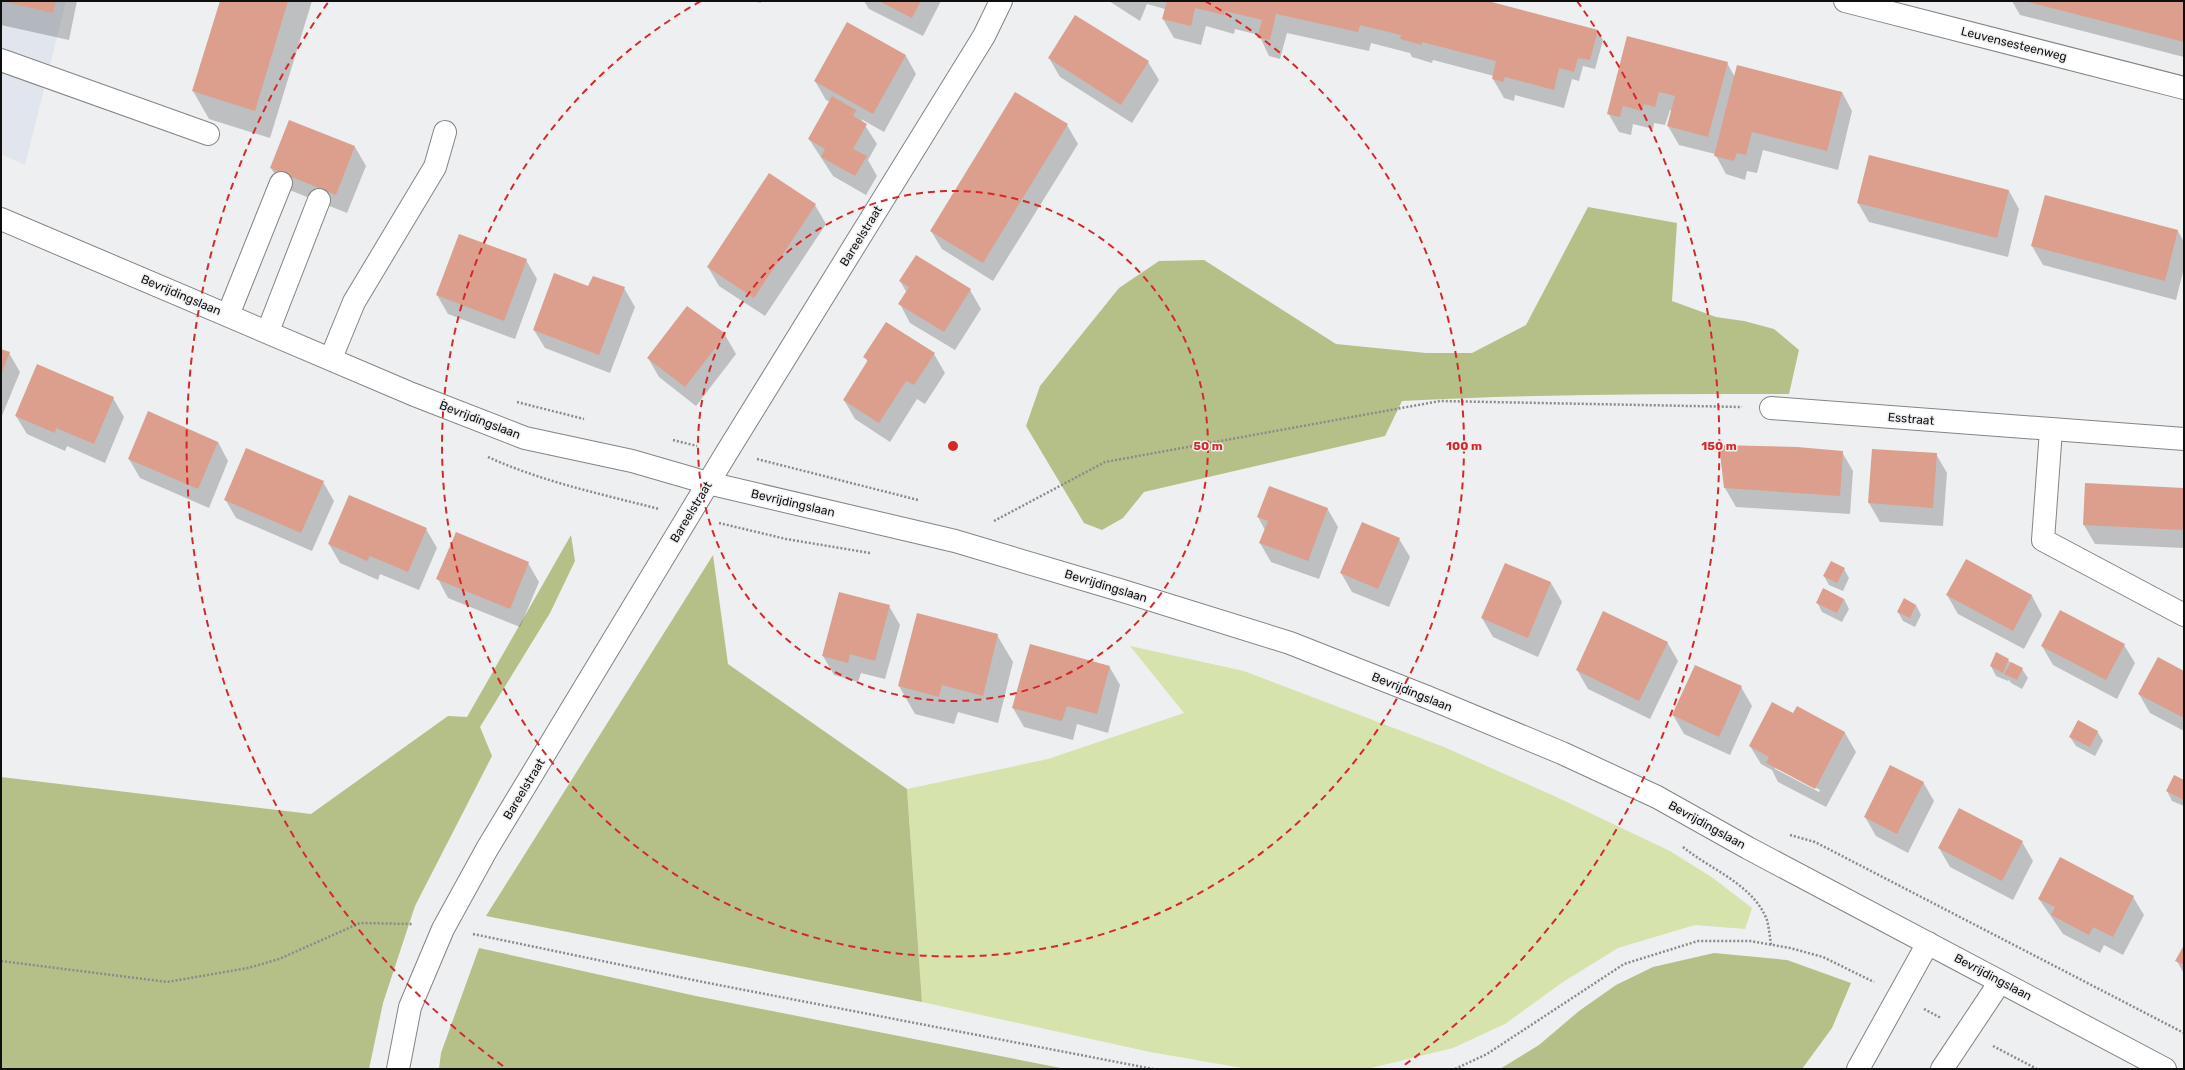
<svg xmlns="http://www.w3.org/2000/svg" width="2185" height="1070" viewBox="0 0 2185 1070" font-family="Rubik,sans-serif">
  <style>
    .built { fill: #e0e5ee }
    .green { fill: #d7e3ad }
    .forest { fill: #b4c088 }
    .shadow { fill: #0003; fill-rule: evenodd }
    .building { fill: #dc9f8e }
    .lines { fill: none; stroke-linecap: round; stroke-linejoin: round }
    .minor-casing { stroke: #838485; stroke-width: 24 }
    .major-casing { stroke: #838485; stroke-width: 24 }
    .highway-casing { stroke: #838485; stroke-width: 24 }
    .path { stroke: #898a8b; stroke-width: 2.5; stroke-dasharray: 2 2; stroke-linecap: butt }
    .minor { stroke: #fff; stroke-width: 22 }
    .major { stroke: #fff; stroke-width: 22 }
    .highway { stroke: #fff; stroke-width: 22 }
    .ring { fill: none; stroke: #d62828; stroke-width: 2; stroke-dasharray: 7 5 }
    .labels { text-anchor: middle; stroke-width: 3; stroke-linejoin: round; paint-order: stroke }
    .street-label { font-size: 12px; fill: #0f0f10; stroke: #eeeff1 }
    .centre { fill: #d62828; stroke: #eeeff1; stroke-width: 2 }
    .ring-label { font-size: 12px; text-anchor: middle; font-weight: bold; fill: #d62828; stroke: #eeeff1; stroke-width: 3; stroke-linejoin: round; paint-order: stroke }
  </style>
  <rect width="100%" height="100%" fill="#eeeff1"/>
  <path class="built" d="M1,1H66L25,165L1,154Z"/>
  <path class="green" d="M1130,646L1244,671L1444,747L1552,795L1670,851L1713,878L1752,908L1745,929L1695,925L1618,948L1563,982L1505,1024L1453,1048L1367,1069H1248L1150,1052L922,1002L907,789L1048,759L1184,713Z"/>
  <g class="forest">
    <path d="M1588,207L1677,223L1672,301L1716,317L1744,321L1774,329L1799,350L1789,394C1660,394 1531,394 1402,401L1385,436L1144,492L1123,518L1102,530L1084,523L1026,426L1040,386L1119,288L1159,261L1204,260L1336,344L1426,353H1472L1526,325Z"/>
    <path d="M571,535L575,561L550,613L480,727L492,756L415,906L383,1003L369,1069H1V777L311,814L448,716L467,717Z"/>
    <path d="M713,555L728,664L907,789L922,1002L486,916Z"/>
    <path d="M479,948L696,996L1066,1069H439L441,1053Z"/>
    <path d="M1714,953L1787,960L1851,983L1832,1028L1802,1069H1500L1539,1045L1579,1011L1616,985L1653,967Z"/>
  </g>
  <g class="shadow">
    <path d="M1,1H77L69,40L1,25Z"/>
    <path d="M221,1H312L270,138L209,119L193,91Z"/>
    <path d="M752,1H761V3Z"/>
    <path d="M864,1H941L923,36L869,9Z"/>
    <path d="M1109,1H1481L1597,30L1603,40L1595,69L1583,66L1579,81L1572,79L1564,108L1515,95L1514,101L1504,98L1493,79L1494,76L1433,60L1432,63L1412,57L1410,53L1371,43L1369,51L1287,33L1280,59L1269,56L1259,35L1235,29L1234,34L1206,26L1201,45L1174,38L1163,19L1165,9L1147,4L1140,21Z"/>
    <path d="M2012,1H2184V57L2020,15Z"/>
    <path d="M1628,37L1727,63L1735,77L1842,92L1852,111L1838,170L1763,150L1757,173L1747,171L1745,180L1726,174L1715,154L1679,145L1668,126L1672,111L1670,110L1665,125L1654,123L1653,129L1633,124L1631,135L1619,132L1608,113Z"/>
    <path d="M906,56L916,74L884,132L861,119L877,144L868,160L877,176L866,195L833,176L809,139L830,102L826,100L815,81Z"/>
    <path d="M1049,58L1148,62L1159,80L1132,123L1060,77Z"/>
    <path d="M290,121L355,147L366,166L347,213L282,187L271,168Z"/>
    <path d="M1067,125L1078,144L993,281L942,249L931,231Z"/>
    <path d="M1870,156L2009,191L2019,209L2008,257L1869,222L1858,203Z"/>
    <path d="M2045,196L2178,231L2184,242V268L2176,300L2043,265L2032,246Z"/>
    <path d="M815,205L826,224L765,316L719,286L708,267Z"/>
    <path d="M526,260L537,279L515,339L448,314L437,295Z"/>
    <path d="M900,281L970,290L981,309L955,350L910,323L900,304L907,293Z"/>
    <path d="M589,288H624L635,307L610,373L545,348L534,330Z"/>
    <path d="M725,335L736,354L696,406L659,377L648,358Z"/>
    <path d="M1,350L9,353L20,372L1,418Z"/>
    <path d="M934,354L945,373L925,404L917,399L890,442L855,419L844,400L868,363L865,357Z"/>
    <path d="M113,398L124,417L105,463L67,446L65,451L27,434L16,416Z"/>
    <path d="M218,442L228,461L209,508L140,478L129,459Z"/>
    <path d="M1721,446L1842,452L1853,471L1850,514L1736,507L1725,488Z"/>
    <path d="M1936,454L1947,473L1943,526L1880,522L1869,503Z"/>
    <path d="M323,482L334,501L312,551L236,518L225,499Z"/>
    <path d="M2184,489V548L2095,544L2084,525Z"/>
    <path d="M1327,508L1338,527L1319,579L1271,562L1260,543L1265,530L1258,517Z"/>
    <path d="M426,529L437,548L419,590L380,574L378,580L340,563L329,544Z"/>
    <path d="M1399,539L1410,557L1389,607L1352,592L1341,573Z"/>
    <path d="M1966,560L2032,596L2042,615L2024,649L1958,614L1947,595Z"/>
    <path d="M528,563L539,582L520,627L448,598L438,579Z"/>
    <path d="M1505,564L1551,583L1562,602L1538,657L1493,637L1482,618Z"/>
    <path d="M1844,569L1849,578L1843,591L1829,585L1824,576Z"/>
    <path d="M1844,599L1849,609L1842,622L1822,612L1817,602Z"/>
    <path d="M1916,605L1921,615L1915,627L1903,621L1898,612Z"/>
    <path d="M889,606L900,625L885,679L861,673L858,682L834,675L823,656Z"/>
    <path d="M997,635L1013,662L998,723L958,712L954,724L915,714L899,686Z"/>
    <path d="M1667,642L1678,661L1650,719L1588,689L1577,670Z"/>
    <path d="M2124,645L2135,663L2117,699L2053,665L2042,646Z"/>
    <path d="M1997,654L2022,669L2028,678L2022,689L2011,683L2009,680L2008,681L1996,676L1991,666Z"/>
    <path d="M1109,666L1120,685L1108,733L1077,724L1073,740L1024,727L1013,708Z"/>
    <path d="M2184,672V731L2150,713L2139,694Z"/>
    <path d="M1741,687L1752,706L1730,755L1684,734L1673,715Z"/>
    <path d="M1797,708L1845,733L1856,752L1826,807L1778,782L1772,770L1761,764L1750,746L1794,715ZM1775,766L1820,790L1819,792L1775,769Z"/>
    <path d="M2097,731L2103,741L2095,756L2076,746L2070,737Z"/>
    <path d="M2184,781V806L2172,801L2167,791Z"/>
    <path d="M1923,782L1934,801L1908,853L1876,836L1865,817Z"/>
    <path d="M2022,842L2033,861L2013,900L1950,867L1939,848Z"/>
    <path d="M2133,897L2144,915L2123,955L2104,945L2100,953L2063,934L2039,899Z"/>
    <path d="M2184,947V974L2177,961Z"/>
  </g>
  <g class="building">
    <path d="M2,1H56L53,13Z"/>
    <path d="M220,1H288L255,111L192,91Z"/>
    <path d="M879,1H921L912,18Z"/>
    <path d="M1167,1H1488L1598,30L1590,60L1578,58L1574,72L1559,68L1554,90L1505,77L1503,82L1492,79L1496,61L1422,42V45L1400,39L1401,35L1360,25L1358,32L1276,14L1270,40L1257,38L1262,20L1225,11L1224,15L1195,8L1191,26L1162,19Z"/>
    <path d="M2028,1H2184V42L2028,2Z"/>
    <path d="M1075,15L1149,61L1121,105L1048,58Z"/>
    <path d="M847,22L906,55L873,114L814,81Z"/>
    <path d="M1627,36L1728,62L1708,137L1667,126L1675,96L1659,92L1655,107L1644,104L1642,111L1623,106L1620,117L1607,114Z"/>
    <path d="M1737,65L1842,92L1827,151L1752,132L1746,155L1737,153L1734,161L1714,156Z"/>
    <path d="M1015,92L1068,124L983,263L930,231Z"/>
    <path d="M832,96L856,110L853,116L867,124L853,149L867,156L855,176L821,157L825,149L808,139Z"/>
    <path d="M289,120L355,146L336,195L270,168Z"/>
    <path d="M1869,155L2009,190L1997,238L1857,203Z"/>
    <path d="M769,173L816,204L754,298L707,267Z"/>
    <path d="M2045,195L2178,230L2165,281L2031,246Z"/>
    <path d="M459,234L527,259L504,321L436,295Z"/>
    <path d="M916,255L971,289L944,332L898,304L909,287L899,281Z"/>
    <path d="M554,273L588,286L593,276L625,287L599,355L533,330Z"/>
    <path d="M687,306L726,334L685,387L647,358Z"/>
    <path d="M886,322L935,353L914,385L906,381L879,423L843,400L868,360L863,357Z"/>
    <path d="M1,349L10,352L1,374Z"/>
    <path d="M37,364L114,397L94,444L56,428L55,433L15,416Z"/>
    <path d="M148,411L218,442L198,489L128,459Z"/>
    <path d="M1719,445L1797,447L1843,451L1840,496L1724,488Z"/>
    <path d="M246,448L324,481L301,533L224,500Z"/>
    <path d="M1872,449L1937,453L1933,508L1868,503Z"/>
    <path d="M2085,483L2184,488V530L2083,525Z"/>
    <path d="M1269,486L1328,508L1308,561L1259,543L1268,521L1257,517Z"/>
    <path d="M349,495L427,528L408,572L370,556L367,561L328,544Z"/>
    <path d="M1362,522L1400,538L1378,589L1340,573Z"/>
    <path d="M456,532L529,562L510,609L436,579Z"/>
    <path d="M1966,559L2032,595L2013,631L1946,595Z"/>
    <path d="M1831,561L1845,568L1837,583L1823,576Z"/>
    <path d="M1505,563L1551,582L1528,638L1481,618Z"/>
    <path d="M1823,588L1844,599L1837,613L1816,603Z"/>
    <path d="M839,592L890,605L875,661L850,654L848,663L822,656Z"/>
    <path d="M1904,598L1916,605L1910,618L1897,612Z"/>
    <path d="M2060,610L2125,644L2106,680L2041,646Z"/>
    <path d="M1603,611L1668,642L1639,701L1576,670Z"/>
    <path d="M917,613L998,634L983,696L942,685L939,697L898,686Z"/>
    <path d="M1030,644L1110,666L1097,714L1067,706L1062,721L1012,708Z"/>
    <path d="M1996,652L2009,659L2003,673L1990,666Z"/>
    <path d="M2158,657L2184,671V718L2138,694Z"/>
    <path d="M2011,662L2023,668L2017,680L2004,674Z"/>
    <path d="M1695,665L1742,686L1719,737L1672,715Z"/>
    <path d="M1772,702L1793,713L1797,706L1845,732L1815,789L1766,763L1769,757L1749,746Z"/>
    <path d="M2078,720L2098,731L2090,747L2069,737Z"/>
    <path d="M1890,765L1924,782L1897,834L1864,817Z"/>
    <path d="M2174,775L2184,780V800L2166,791Z"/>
    <path d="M1959,808L2023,841L2002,881L1938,848Z"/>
    <path d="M2060,857L2134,896L2113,937L2093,927L2089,935L2051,915L2055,907L2038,899Z"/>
    <path d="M2184,945V965L2175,961Z"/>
  </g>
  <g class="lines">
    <defs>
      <g id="minor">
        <path d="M1,60L208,134"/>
        <path d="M1,219L412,394L525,438L632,461L708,483L955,541L1123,591L1290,643L1427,697L1562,753L1657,797L1748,848L2165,1069"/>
        <path d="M228,315L281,183"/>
        <path d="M268,331L319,200"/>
        <path d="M331,358L354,302L435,167L445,132"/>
        <path d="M1771,408L2184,439"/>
        <path d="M2051,430L2043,540L2184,615"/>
        <path d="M398,1069L410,1007L443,929L487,849L727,452L984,36L1001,1"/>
      </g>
      <path id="major" d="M1845,1L2184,88"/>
      <g id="highway">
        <path d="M1858,1069L1928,943"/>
        <path d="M1942,1069L2000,982"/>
      </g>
    </defs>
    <use href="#minor" class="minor-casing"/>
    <use href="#major" class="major-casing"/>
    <use href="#highway" class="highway-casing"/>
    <g class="path">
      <path d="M517,402L584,419"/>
      <path d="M673,440L697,446"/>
      <path d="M488,457C543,482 601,494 659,509"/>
      <path d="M757,459L918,500"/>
      <path d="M994,521L1105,462L1440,401L1742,407"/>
      <path d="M719,523L786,539L870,553"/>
      <path d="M1790,835L1815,842L2184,1033"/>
      <path d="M1683,847C1711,870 1753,884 1767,920C1769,928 1770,937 1771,945"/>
      <path d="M473,934L703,982L1153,1069"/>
      <path d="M1,961L167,982L248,968L279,959L360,923L413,924"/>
      <path d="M1924,1009L1941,1018"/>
      <path d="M1993,1046L2037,1069"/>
      <path d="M1455,1069L1487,1054L1624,964L1698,941H1750L1790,948L1823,957L1874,982"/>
    </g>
    <use href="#minor" class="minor"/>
    <use href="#major" class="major"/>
    <use href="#highway" class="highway"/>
  </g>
  <g class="ring">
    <circle cx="953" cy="446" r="255"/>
    <path d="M1205 1A511 511 0 1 1 701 1"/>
    <path d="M503 1066A766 766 0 0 1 329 1M1577 1A766 766 0 0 1 1403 1066"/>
  </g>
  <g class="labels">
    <g class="street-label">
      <text transform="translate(2014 44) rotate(14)" y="4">Leuvensesteenweg</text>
      <text transform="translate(861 236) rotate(-58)" y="4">Bareelstraat</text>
      <text transform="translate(181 295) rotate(23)" y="4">Bevrijdingslaan</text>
      <text transform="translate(1911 419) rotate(5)" y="4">Esstraat</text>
      <text transform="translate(480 420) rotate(21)" y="4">Bevrijdingslaan</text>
      <text transform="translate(793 503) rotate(13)" y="4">Bevrijdingslaan</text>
      <text transform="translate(691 512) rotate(-59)" y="4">Bareelstraat</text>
      <text transform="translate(1106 586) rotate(17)" y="4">Bevrijdingslaan</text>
      <text transform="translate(1412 692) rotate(22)" y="4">Bevrijdingslaan</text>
      <text transform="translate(524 789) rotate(-59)" y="4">Bareelstraat</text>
      <text transform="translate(1707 825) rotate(29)" y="4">Bevrijdingslaan</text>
      <text transform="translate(1993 977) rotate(28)" y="4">Bevrijdingslaan</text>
    </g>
  </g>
  <circle cx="953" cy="446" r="6" class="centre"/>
  <g class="ring-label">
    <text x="1208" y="450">50 m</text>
    <text x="1464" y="450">100 m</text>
    <text x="1719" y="450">150 m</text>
  </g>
  <rect width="2185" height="1070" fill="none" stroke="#0f0f10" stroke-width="4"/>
</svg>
